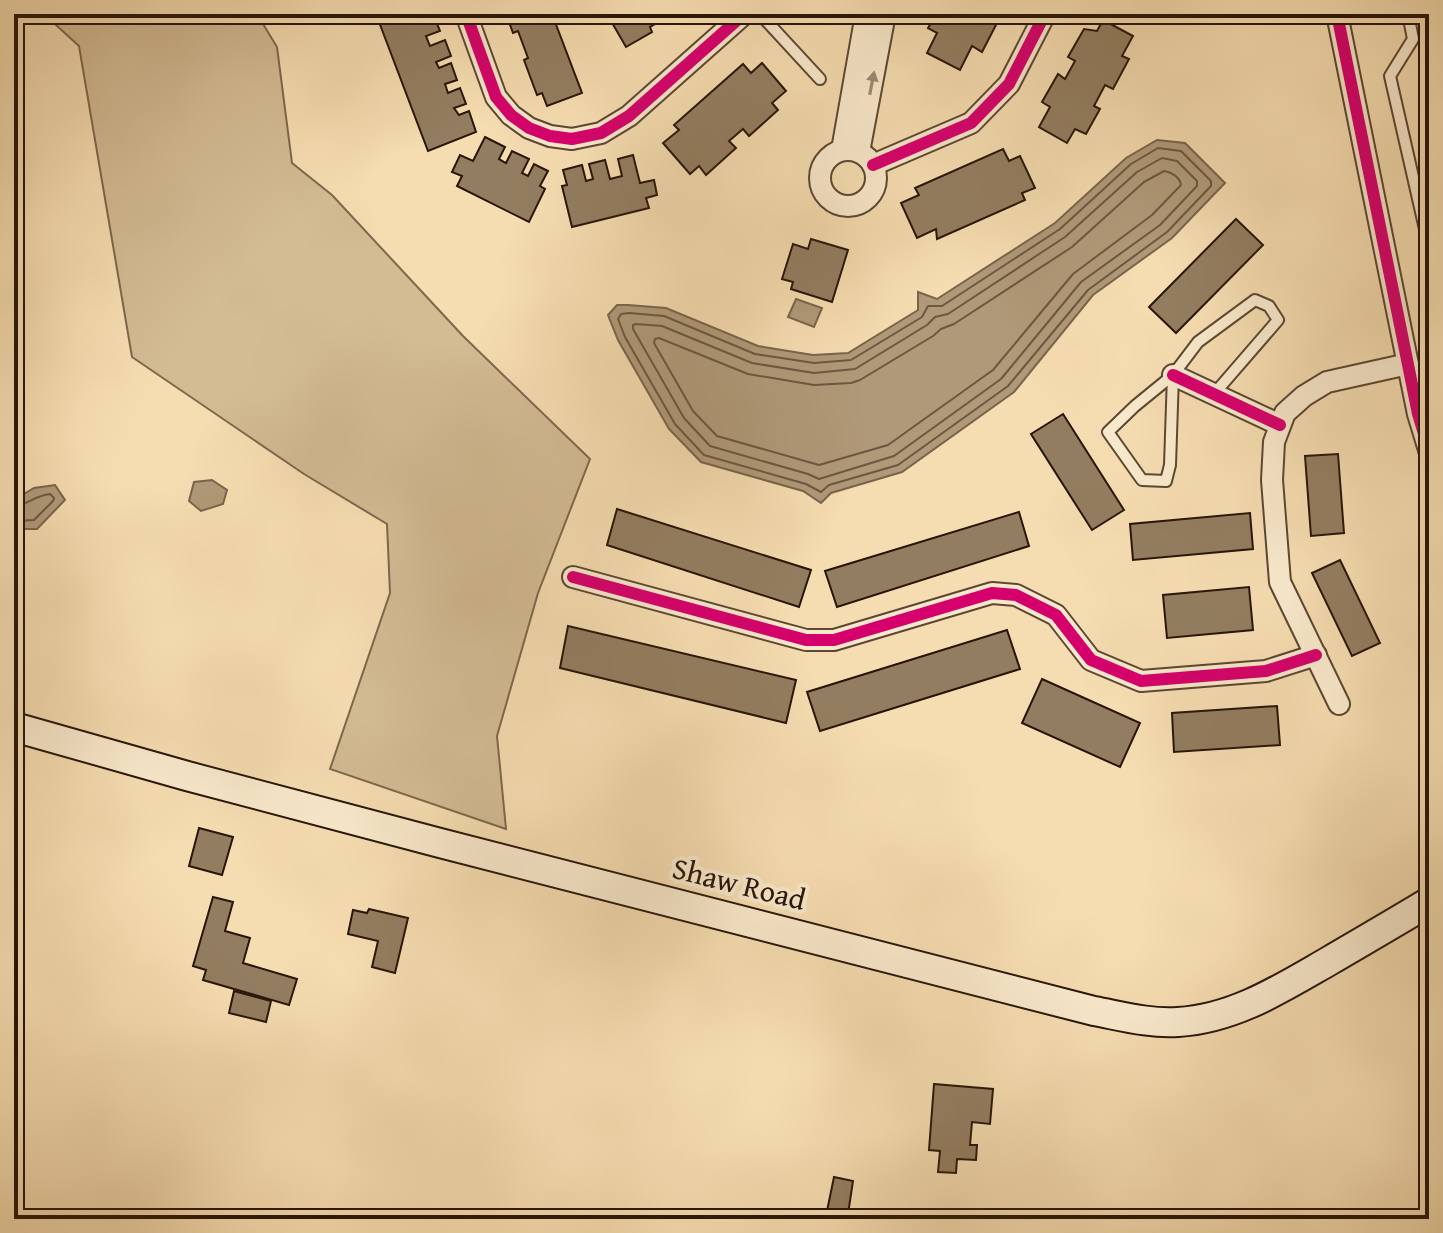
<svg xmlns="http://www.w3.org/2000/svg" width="1443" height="1233" viewBox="0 0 1443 1233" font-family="'Gentium Book Plus',serif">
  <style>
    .green { fill: #d3bb94; stroke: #7d684e; stroke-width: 2 }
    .water { fill: #b09978; stroke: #79644b; stroke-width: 2 }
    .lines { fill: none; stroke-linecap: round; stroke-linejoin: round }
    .shore { stroke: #6c5740; stroke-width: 2 }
    .building { fill: #937d60; stroke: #271508; stroke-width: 2 }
    .service-casing { stroke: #5b4732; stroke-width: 14 }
    .minor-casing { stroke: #5b4732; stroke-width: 24 }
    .secondary-casing { stroke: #271508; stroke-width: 32 }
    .service { stroke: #f9e9cc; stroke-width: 10 }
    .minor { stroke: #f9e9cc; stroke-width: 20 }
    .secondary { stroke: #f9e9cc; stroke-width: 28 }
    .cycleway-casing { stroke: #f9e9cc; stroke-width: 17 }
    .cycleway { stroke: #d6006c; stroke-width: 12 }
    .oneway { fill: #9a8a74 }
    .labels { text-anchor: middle; stroke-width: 8; stroke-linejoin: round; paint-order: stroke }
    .street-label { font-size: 30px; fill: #271508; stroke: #f9e9cc }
  </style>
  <rect width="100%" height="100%" fill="#f6ddb1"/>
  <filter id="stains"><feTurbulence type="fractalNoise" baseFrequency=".0025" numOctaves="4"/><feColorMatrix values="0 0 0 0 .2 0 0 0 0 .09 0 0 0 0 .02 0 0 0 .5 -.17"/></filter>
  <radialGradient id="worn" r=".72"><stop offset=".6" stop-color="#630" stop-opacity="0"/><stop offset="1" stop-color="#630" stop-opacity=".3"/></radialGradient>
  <path class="green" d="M44,14H257L277,47L292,163L332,195L463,336L590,459L538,593L497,736L506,829L330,769L390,593L387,524L304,474L132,357L79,46Z"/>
  <g class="water">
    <path d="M1157,140L1185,143L1225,183L1172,238L1093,295L1014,392L902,472L831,493L821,503L803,491L701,462L669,429L618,340L608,315L617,305H628L666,308L758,346L813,355L848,353L918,310V292L937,299L1055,223L1126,158Z"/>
    <path d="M796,299L822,308L814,327L788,317Z"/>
    <path d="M212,480L227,490L223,504L201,511L189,501L194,482Z"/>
    <path d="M55,485L65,500L37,529H14V500L34,488Z"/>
  </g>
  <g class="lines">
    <g class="shore">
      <path d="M1158,148L1181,151L1211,181V186L1167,232L1088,290L1008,386L898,465L829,485L821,492L806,484L704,455L675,424L625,337L618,319L621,314L629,313L664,316L755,354L814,363L851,360L922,317L928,306H942L1060,229L1131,164Z"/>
      <path d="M1162,158L1177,161L1197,181V186L1160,225L1081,282L1001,379L894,456L819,479L808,474L710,446L684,418L633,329V325L636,324L662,326L752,363L814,373L855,369L927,325L935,317L948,314L1065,237L1137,172Z"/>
      <path d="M1164,171C1171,172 1180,177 1181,185L1152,215L1073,274L993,370L888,445L819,465L717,436L693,411L654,343L655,339L659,338L748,374L814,385L851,383L860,380L933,336L941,329L954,324L1072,247L1144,182Z"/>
      <path d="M14,506C27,505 34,496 50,494L54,498L53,501L34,520L14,521"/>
    </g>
  </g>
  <g class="building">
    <path d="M376,14H419L421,17L433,14L440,31L426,36L430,46L445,40L451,56L436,62L439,68L451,63L457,80L445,84L448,93L460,88L466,104L454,108L459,115L469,111L476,132L428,151Z"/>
    <path d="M506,14H552L582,93L547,106L542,93L537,95L524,60L528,58L518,31L513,33Z"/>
    <path d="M607,14H666L668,17L650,27L652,32L626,47Z"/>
    <path d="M936,14H990L988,19L997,23L982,52L972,46L960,70L927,53L937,33L928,28Z"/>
    <path d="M1103,20L1133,36L1122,56L1129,59L1113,89L1105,85L1094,106L1100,109L1086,134L1075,129L1067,143L1039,127L1050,107L1042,102L1058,74L1065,79L1075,61L1068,57L1084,29L1097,31Z"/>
    <path d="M762,63L786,91L772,103L778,110L749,136L743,129L729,141L736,148L706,175L699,166L690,174L663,143L679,130L674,125L743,64L751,73Z"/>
    <path d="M485,137L505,147L499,159L506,163L512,151L529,159L522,173L528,176L534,164L548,171L540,186L545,189L529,222L457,186L462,176L452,172L460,155L473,161Z"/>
    <path d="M1003,149L1009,161L1020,156L1035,188L1022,193L1025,200L937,239L936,229L917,238L901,203L919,195L915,188Z"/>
    <path d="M633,155L640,183L654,180L657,195L646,198L649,208L572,227L562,186L567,185L563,170L582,165L586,181L593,179L589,164L605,160L610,179L622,176L618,159Z"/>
    <path d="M1236,219L1263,245L1176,333L1149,307Z"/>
    <path d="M811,239L848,250L832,302L791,289L793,282L782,279L793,244L808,249Z"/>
    <path d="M1063,414L1124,510L1092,530L1031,434Z"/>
    <path d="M1338,454L1344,533L1311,536L1305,456Z"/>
    <path d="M617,509L811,570L799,607L607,545Z"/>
    <path d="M1019,512L1029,546L837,607L825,571Z"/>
    <path d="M1250,513L1253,549L1133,560L1130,524Z"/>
    <path d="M1340,560L1380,643L1352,656L1312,573Z"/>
    <path d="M1249,587L1253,630L1167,638L1163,595Z"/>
    <path d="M568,626L796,680L786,723L560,668Z"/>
    <path d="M1007,630L1020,669L820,731L807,692Z"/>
    <path d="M1042,679L1140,723L1120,767L1022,723Z"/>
    <path d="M1277,706L1280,745L1174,752L1172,713Z"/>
    <path d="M199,828L233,837L222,875L189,866Z"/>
    <path d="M213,897L233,902L225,931L250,938L243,963L297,979L289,1005L203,980L206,970L193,966Z"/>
    <path d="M369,909L408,918L395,973L372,967L378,941L348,934L353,910L367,913Z"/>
    <path d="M234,991L271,1001L266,1022L229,1013Z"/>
    <path d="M934,1084L993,1089L990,1124L972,1122L970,1145H977L976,1160L957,1159L956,1173L938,1172L940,1151L929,1150Z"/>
    <path d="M834,1177L853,1181L848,1214L827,1211Z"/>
  </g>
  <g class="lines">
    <defs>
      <g id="service">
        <path d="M760,14L820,79"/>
        <path d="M1408,14L1413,39L1390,76L1429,247"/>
        <path d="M1338,17L1356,14"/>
        <path d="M1173,375L1170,465L1166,481L1142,480L1108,432L1135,406L1173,375L1198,342L1255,300L1269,306L1278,320L1214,394"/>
      </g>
      <g id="minor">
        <path d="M466,14L496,97L511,115L529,128L550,136L572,139L601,133L629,116L744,14"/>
        <path d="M1337,14L1418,414L1429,450"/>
        <path d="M842,150L866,14"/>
        <circle cx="848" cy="178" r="28"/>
        <path d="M859,152L885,14"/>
        <path d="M873,165L971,123L1009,84L1045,14"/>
        <path d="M1173,375L1280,425"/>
        <path d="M573,577L806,640H834L992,593L1016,595L1056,615L1091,660L1141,681L1266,671L1316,655"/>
        <path d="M1339,704L1280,582L1272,480L1274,442L1285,413L1304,396L1327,382L1408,364"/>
      </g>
      <path id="secondary" d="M14,727L187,776L440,843L1094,1011C1121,1016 1150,1024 1178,1022C1234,1019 1282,988 1329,961C1363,941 1396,922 1429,902"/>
    </defs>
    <use href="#service" class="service-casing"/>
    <use href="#minor" class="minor-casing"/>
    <use href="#secondary" class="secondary-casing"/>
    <use href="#service" class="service"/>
    <use href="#minor" class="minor"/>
    <use href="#secondary" class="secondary"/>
    <defs>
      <g id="cycleway">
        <path d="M466,14L496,97L511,115L529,128L550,136L572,139L601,133L629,116L744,14"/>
        <path d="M1337,14L1418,414L1429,450"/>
        <path d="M873,165L971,123L1009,84L1045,14"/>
        <path d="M1173,375L1280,425"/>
        <path d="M573,577L806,640H834L992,593L1016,595L1056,615L1091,660L1141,681L1266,671L1316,655"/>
      </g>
    </defs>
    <use href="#cycleway" class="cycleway-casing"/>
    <use href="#cycleway" class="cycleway"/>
  </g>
  <defs><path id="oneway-solid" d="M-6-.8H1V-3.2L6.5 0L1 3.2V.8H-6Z" transform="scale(2)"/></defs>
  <use class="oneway" href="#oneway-solid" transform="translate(872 83) rotate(-79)"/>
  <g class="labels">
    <g class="street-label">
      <text transform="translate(739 884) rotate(14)" y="10">Shaw Road</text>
    </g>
  </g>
  <rect width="1443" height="1233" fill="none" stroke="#f6ddb1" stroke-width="48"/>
  <rect x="16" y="16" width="1411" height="1201" fill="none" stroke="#271508" stroke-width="4"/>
  <rect x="24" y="24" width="1395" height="1185" fill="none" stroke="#271508" stroke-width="2"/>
  <rect width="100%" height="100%" filter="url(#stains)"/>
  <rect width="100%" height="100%" fill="url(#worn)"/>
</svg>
